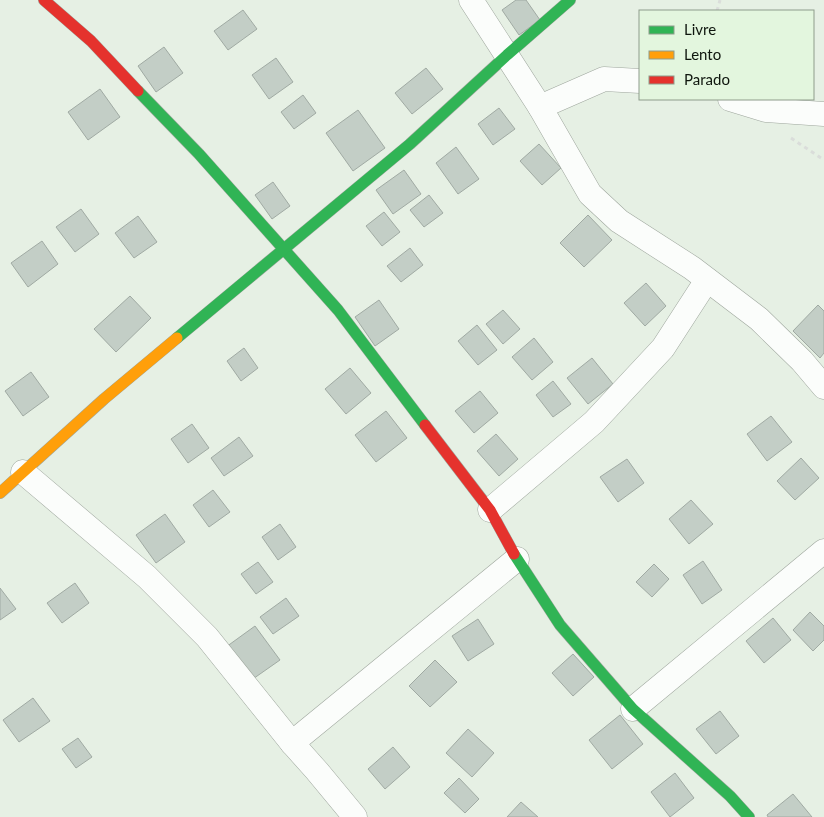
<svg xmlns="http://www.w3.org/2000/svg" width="824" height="817" viewBox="0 0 824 817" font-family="Lato,sans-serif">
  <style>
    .building { fill: #c3cec6; stroke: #a0aaa3 }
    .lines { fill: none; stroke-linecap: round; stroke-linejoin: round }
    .street-casing { stroke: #9ea69d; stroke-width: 25 }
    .fast-casing { stroke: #9ea69d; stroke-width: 12 }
    .slow-casing { stroke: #9ea69d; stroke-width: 12 }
    .jam-casing { stroke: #9ea69d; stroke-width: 12 }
    .path { stroke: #daddda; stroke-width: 3; stroke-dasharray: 4 4; stroke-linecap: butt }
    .street { stroke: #fbfdfb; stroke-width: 24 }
    .fast { stroke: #30b455; stroke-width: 11 }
    .slow { stroke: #ff9f0a; stroke-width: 11 }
    .jam { stroke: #e5322d; stroke-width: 11 }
  </style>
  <rect width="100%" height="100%" fill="#e6f0e4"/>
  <g class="building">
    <path d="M516,0H526L540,20L519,35L502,10Z"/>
    <path d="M243,10L257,29L228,50L214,31Z"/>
    <path d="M164,47L183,73L156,92L138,66Z"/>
    <path d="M276,58L293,82L269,99L252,75Z"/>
    <path d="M426,68L443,89L412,114L395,93Z"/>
    <path d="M100,89L120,117L88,140L68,112Z"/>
    <path d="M303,95L316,113L294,129L281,112Z"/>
    <path d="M499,108L515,129L493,145L478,124Z"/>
    <path d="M358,110L385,148L353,171L326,133Z"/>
    <path d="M539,144L561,168L542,185L520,161Z"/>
    <path d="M456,147L479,179L458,194L436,163Z"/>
    <path d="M404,170L421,194L393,214L376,190Z"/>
    <path d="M273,182L290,206L272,219L255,195Z"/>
    <path d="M429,195L443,213L424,227L410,210Z"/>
    <path d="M81,209L99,234L75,252L56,227Z"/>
    <path d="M384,212L400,232L382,246L366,226Z"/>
    <path d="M588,215L612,240L584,267L560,243Z"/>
    <path d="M138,216L157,242L134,258L115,233Z"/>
    <path d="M42,241L58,264L28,287L11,263Z"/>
    <path d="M410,248L423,265L401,282L387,266Z"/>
    <path d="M646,283L666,306L645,326L624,303Z"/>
    <path d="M130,296L151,318L116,352L94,329Z"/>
    <path d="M379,300L399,329L375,346L355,317Z"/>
    <path d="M818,305L824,311V353L820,358L793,331Z"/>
    <path d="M503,310L520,329L503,344L486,324Z"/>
    <path d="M477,325L497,350L478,365L458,341Z"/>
    <path d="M534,338L553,362L532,380L512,357Z"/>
    <path d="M244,348L258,368L241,381L227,361Z"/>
    <path d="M592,358L613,384L588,404L567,378Z"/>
    <path d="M350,368L371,393L346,414L325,389Z"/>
    <path d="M31,372L49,397L23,416L5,391Z"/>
    <path d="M553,381L571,404L553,417L536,395Z"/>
    <path d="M480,391L498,413L474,433L455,411Z"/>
    <path d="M386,411L407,438L376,462L355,435Z"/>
    <path d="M771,416L792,442L767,461L747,434Z"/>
    <path d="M192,424L209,448L188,463L171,439Z"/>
    <path d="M496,434L518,459L499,476L477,451Z"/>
    <path d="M239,437L253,456L224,476L211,458Z"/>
    <path d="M801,458L819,478L795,500L777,481Z"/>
    <path d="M627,459L644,483L618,502L600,477Z"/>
    <path d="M213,490L230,512L209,527L193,505Z"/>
    <path d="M691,500L713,524L689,544L669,519Z"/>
    <path d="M165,514L185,542L156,563L136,535Z"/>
    <path d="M280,524L296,547L278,560L262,537Z"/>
    <path d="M703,561L722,590L702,604L683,575Z"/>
    <path d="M258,562L273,582L256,594L241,574Z"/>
    <path d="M654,564L669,579L652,597L636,582Z"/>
    <path d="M75,583L89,603L62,623L47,603Z"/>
    <path d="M0,588L16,609L0,620Z"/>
    <path d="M286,598L299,616L273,634L260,617Z"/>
    <path d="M810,612L824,626V640L813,651L793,630Z"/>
    <path d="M773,618L791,640L764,663L746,641Z"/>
    <path d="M478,619L494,644L468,661L452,636Z"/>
    <path d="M255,626L280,660L250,681L226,647Z"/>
    <path d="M573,654L594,677L573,696L552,673Z"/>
    <path d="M435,660L457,682L430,707L409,686Z"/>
    <path d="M33,698L50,721L19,742L3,720Z"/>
    <path d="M720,711L739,736L716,754L696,729Z"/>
    <path d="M620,715L643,744L612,769L589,740Z"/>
    <path d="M468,729L494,753L472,777L446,753Z"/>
    <path d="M78,738L92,757L76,768L62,749Z"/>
    <path d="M393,747L410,767L385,789L368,769Z"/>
    <path d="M675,773L694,798L670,817L651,792Z"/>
    <path d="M459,778L479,799L465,813L444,793Z"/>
    <path d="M793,794L812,817H768L767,815Z"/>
    <path d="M521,802L538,817H507Z"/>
  </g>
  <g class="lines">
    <defs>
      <g id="street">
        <path d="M471,0L540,107L590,194L619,221L692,268L759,319L802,361L824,387"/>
        <path d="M730,99L766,110L824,114"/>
        <path d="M540,107L604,79L640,81"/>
        <path d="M23,472L147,577L207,637L292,743L317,771L355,817"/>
        <path d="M490,510L594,422L663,348L707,280"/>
        <path d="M633,709L824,551"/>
        <path d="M292,743L517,559"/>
      </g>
      <g id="fast">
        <path d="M138,91L199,154L338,310L425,425"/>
        <path d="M177,338L410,144L507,55L570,0"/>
        <path d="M514,554L560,625L633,709L730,796L749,817"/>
      </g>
      <path id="slow" d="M0,493L104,399L177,338"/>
      <g id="jam">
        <path d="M44,0L91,41L138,91"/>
        <path d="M425,425L490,510L514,554"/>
      </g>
    </defs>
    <use href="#street" class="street-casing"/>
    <use href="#fast" class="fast-casing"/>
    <use href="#slow" class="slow-casing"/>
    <use href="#jam" class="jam-casing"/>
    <g class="path">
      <path d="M717,11L720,0"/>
      <path d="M791,138L824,160"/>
    </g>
    <use href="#street" class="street"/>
    <use href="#fast" class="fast"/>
    <use href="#slow" class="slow"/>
    <use href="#jam" class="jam"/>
  </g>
  <rect x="639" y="10" width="175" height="90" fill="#e3f6de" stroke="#8e9c8b"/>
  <rect x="649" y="26" width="25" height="8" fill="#30b455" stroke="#8e9c8b"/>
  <text x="684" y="35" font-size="15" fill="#0f160e">Livre</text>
  <rect x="649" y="51" width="25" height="8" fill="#ff9f0a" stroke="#8e9c8b"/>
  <text x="684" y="60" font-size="15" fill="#0f160e">Lento</text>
  <rect x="649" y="76" width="25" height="8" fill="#e5322d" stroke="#8e9c8b"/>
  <text x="684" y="85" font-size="15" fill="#0f160e">Parado</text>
</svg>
